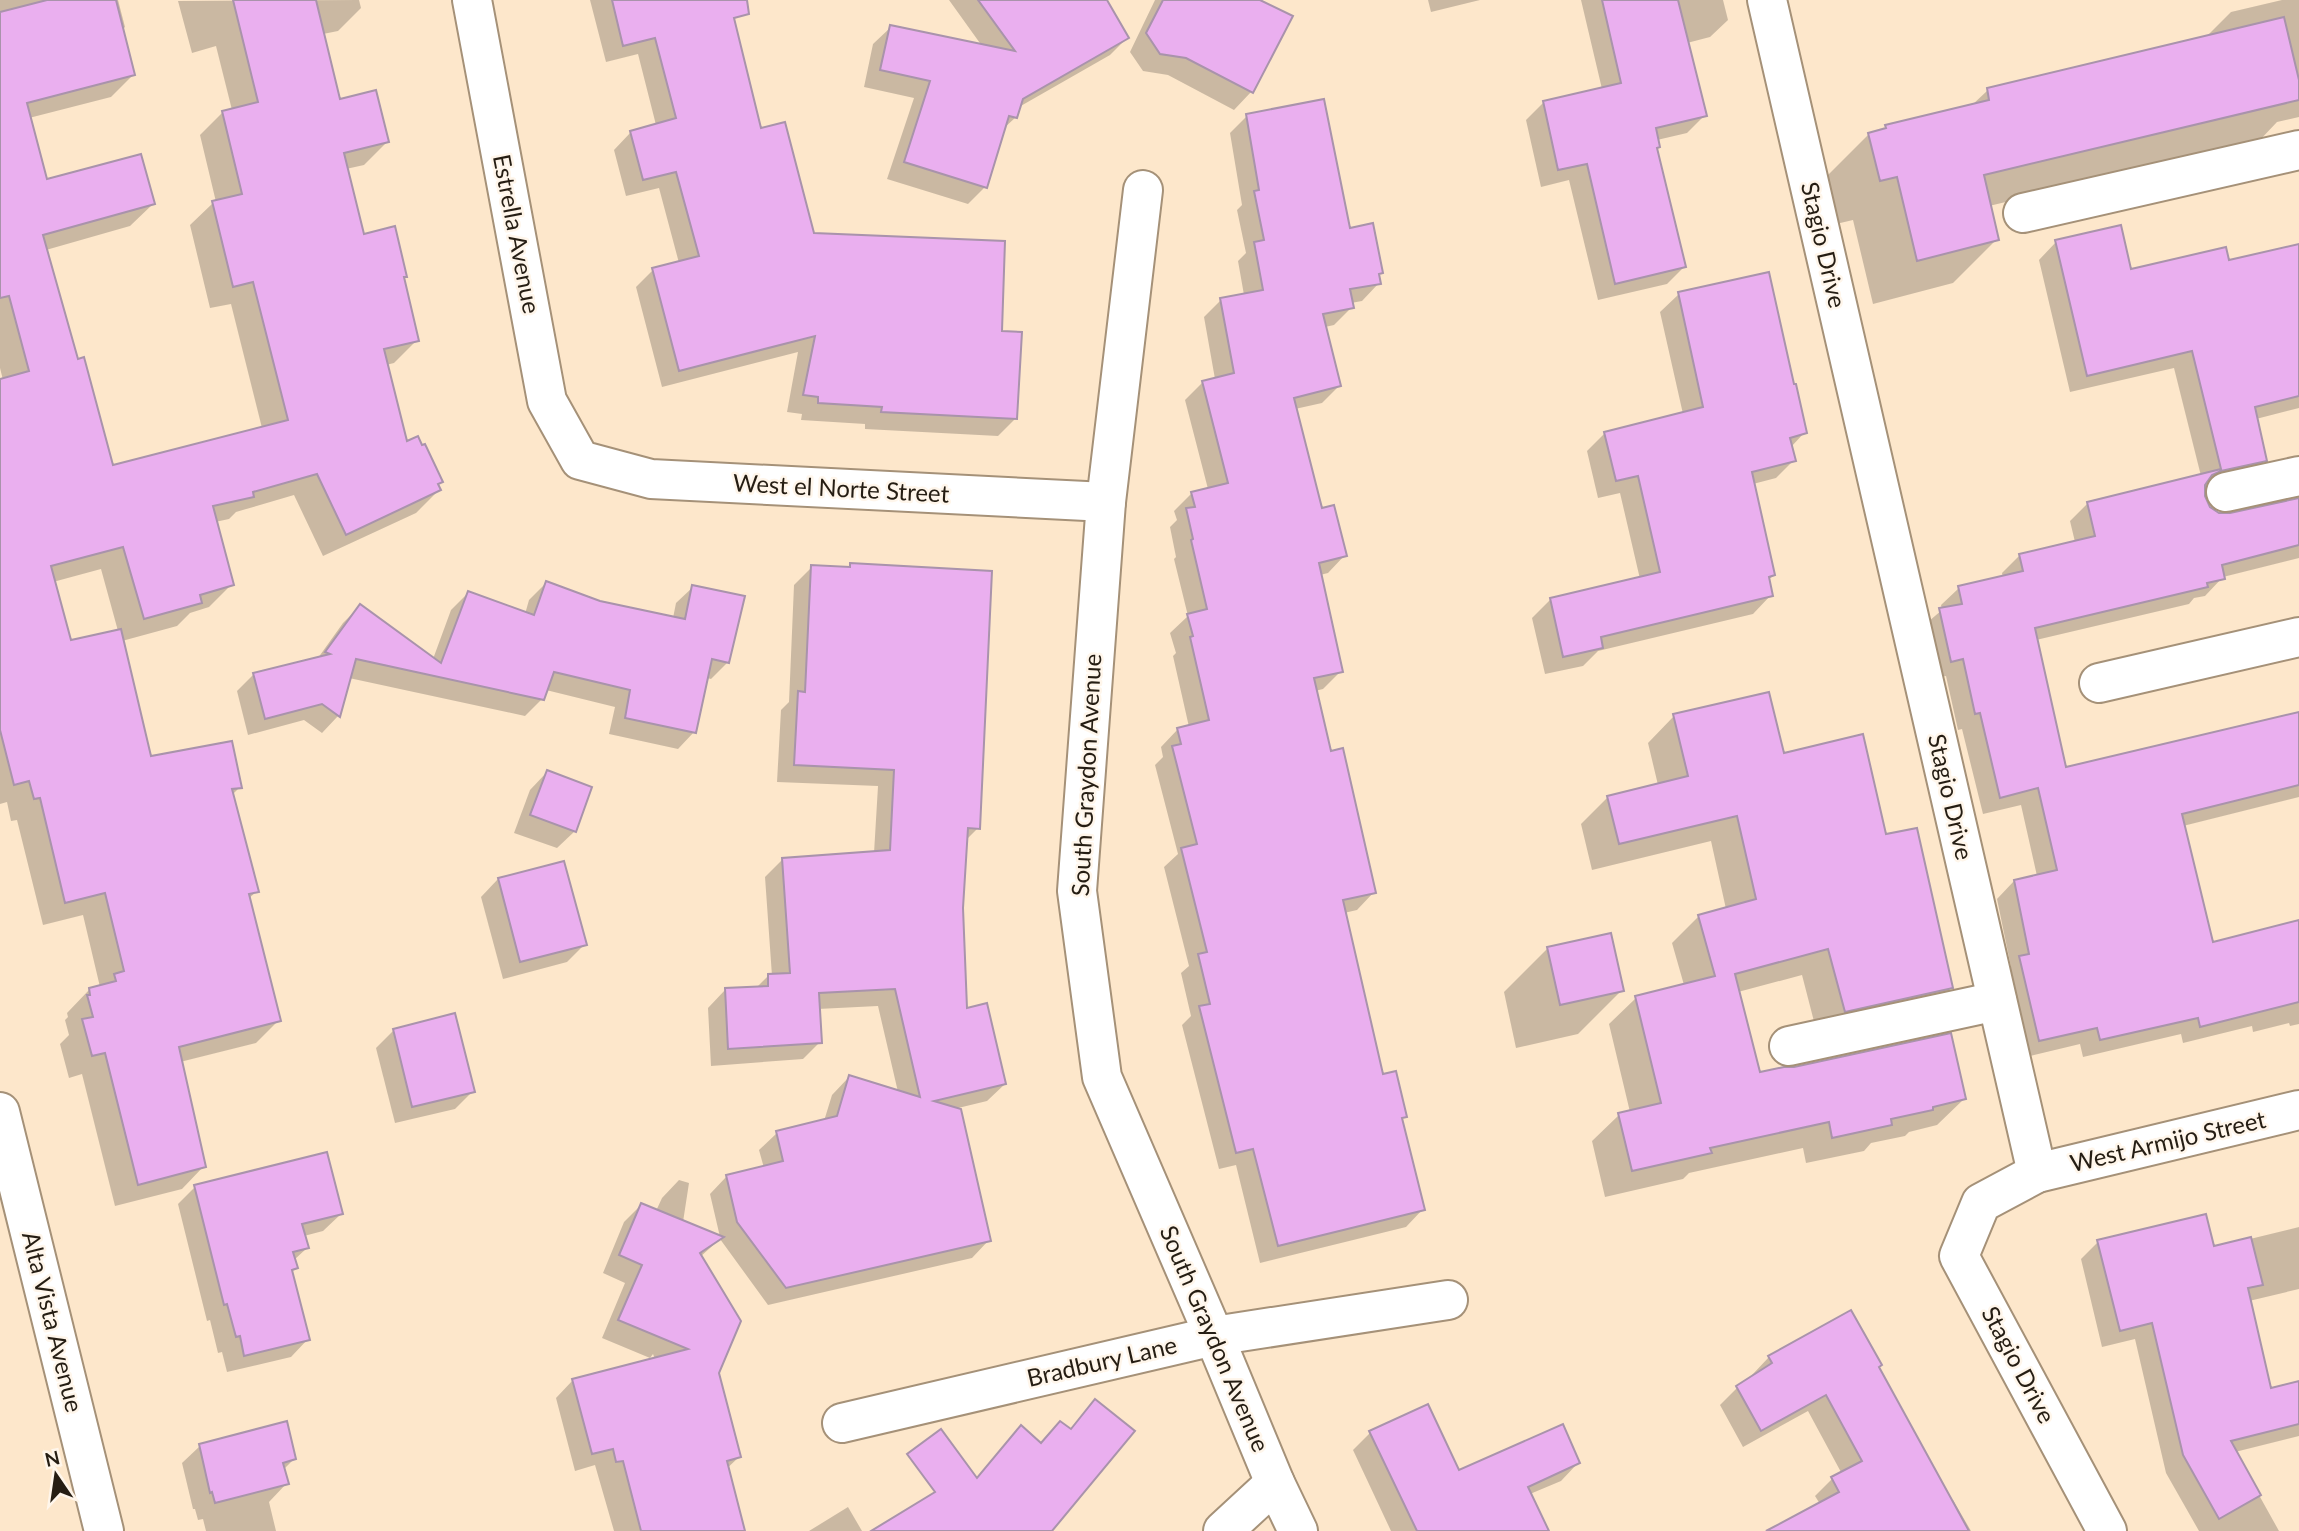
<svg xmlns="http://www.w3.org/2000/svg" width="2299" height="1531" viewBox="0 0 2299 1531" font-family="Lato,sans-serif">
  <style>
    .shadow { fill: #0003; fill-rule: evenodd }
    .building { fill: #eaafef; stroke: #a993ab; stroke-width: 2 }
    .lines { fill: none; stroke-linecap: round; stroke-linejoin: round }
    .minor-casing { stroke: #a59178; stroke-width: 42 }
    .minor { stroke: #fff; stroke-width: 38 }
    .labels { text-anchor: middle; stroke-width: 5; stroke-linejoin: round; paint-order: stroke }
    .street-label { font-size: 24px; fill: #251d13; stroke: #fff6eb }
  </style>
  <rect width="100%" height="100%" fill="#fde7cb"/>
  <g class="shadow">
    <path d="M0,0H118L125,27L122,30L133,75L111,97L29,118L46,181L153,204L130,226L46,250L77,361L112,467L262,428L231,304L210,308L190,225L213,203L216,202L200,135L223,112L232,110L216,46L192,53L178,1L359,0L361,8L338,31L323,34L339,101L387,142L364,165L346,169L363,236L405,276L402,279L417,340L394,363L386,365L406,444L441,482L437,485L439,490L416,513L323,556L294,495L236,512L229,519L215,522L232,584L209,607L190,613L177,626L122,641L149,758L240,787L232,795L257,891L248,899L279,1020L256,1043L180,1062L204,1166L182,1189L115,1206L82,1074L69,1078L60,1044L69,1035L65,1020L68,1017L67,1013L89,990L100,987L83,915L43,925L17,820L11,821L7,802L0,804V381L3,380L0,368ZM101,569L118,631L69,642L53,582Z"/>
    <path d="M590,0H728L760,130L813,234L1000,333L1015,419L998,436L865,429V424L801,420L802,414L787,412L798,352L662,387L636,287L653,270L679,263L659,188L626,196L614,150L631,132L656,125L638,54L606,62Z"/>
    <path d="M949,0H1105L1127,38L1110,55L1019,107L1016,117L1003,129L985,187L968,204L887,179L914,98L864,87L873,44L891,27L982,46Z"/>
    <path d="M1155,0H1256L1251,92L1234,110L1168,75L1143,71L1130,52Z"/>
    <path d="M1428,0H1480L1431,12Z"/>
    <path d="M1581,0H1723L1728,20L1710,37L1687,43L1705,115L1687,133L1657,140L1656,149L1684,267L1667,284L1598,300L1569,180L1541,187L1526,120L1543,103L1602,89Z"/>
    <path d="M2282,0H2299V117L2277,122L2258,142L1989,206L1997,239L1953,283L1873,304L1853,220L1836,224L1825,178L1869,134L1882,130L1886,127L1971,106L1988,90L2205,38L2231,12Z"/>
    <path d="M1247,116L1348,230L1381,273L1377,276L1379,283L1362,301L1351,303L1352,307L1334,325L1325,327L1340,385L1322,403L1295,409L1320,510L1345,555L1328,573L1320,575L1341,671L1323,689L1315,691L1330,753L1374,892L1357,910L1344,913L1382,1076L1405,1116L1401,1120L1423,1209L1406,1227L1260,1263L1236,1165L1219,1169L1182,1025L1191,1016L1181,973L1189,966L1164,867L1178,854L1155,765L1163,757L1161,747L1178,729L1189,727L1173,656L1176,653L1170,633L1188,616L1174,559L1176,557L1170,527L1177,520L1174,511L1192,493L1208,489L1185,400L1203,382L1215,379L1204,317L1221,300L1244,295L1238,261L1246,253L1237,210L1242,205L1230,133Z"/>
    <path d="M2056,242L2130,272L2228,262L2299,245V408L2256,419L2265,460L2248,478L2203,487V496L2209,508L2220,515H2231L2299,500V558L2223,577L2205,596L2194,598L2189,604L2036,640L2065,769L2299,714V797L2183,826L2212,944L2299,922V1024L2290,1026L2289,1023L2253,1032L2252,1026L2183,1043L2181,1034L2083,1057L2080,1044L2022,1058L2003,975L2011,967L1997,899L2014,881L2037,876L2021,805L1983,814L1962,729L1958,730L1946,676L1934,678L1922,627L1942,610L1941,605L1959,588L2003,578L2002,573L2020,555L2075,542L2070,521L2088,503L2201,476L2174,368L2070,392L2039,260Z"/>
    <path d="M1679,294L1805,432L1791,447L1794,460L1776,478L1753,484L1774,575L1768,580L1771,595L1753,614L1598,651L1583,666L1545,674L1532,618L1551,599L1640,579L1620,493L1598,498L1587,451L1605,433L1683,414L1660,312Z"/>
    <path d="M851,565L978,828L966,840L962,908L965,1010L1005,1084L987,1101L954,1109L989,1240L972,1258L768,1305L720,1239L700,1257L717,1373L739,1457L721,1474L641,1531H614L595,1465L575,1471L556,1398L573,1380L655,1359L653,1354L650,1358L602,1338L625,1283L603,1273L624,1222L641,1205L656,1211L662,1198L679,1180L689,1183L683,1222L720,1237L710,1194L727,1176L764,1168L759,1150L777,1133L824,1121L832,1095L849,1077L898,1092L878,1006L818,1009L820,1042L803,1059L711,1066L708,1008L725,990L756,988L768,976H772L765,877L783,859L874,853L878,786L777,782L781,710L789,702L794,585L812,567L848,569Z"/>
    <path d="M546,583L600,603L673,618L676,603L693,587L728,662L711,679L707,678L694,732L678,749L609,734L615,707L546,690L542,699L525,716L349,678L338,716L322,733L304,720L248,735L237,691L254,674L318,658L343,623L360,606L433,659L451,610L468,593L525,614L529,600Z"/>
    <path d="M1674,716L1782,755L1885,836L1951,988L1924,1014L1818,1037L1802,975L1738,992L1759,1074L1964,1099L1937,1125L1909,1132L1905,1136L1871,1143L1864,1151L1806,1163L1803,1148L1689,1173L1683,1179L1605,1197L1592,1141L1619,1115L1630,1112L1609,1024L1636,998L1684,985L1672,943L1699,916L1726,909L1711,841L1592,870L1581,824L1608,797L1658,785L1648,743Z"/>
    <path d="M547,772L575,831L557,848L514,833L530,790Z"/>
    <path d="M498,879L585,944L567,962L503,979L481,897Z"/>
    <path d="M1548,948L1622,990L1578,1034L1516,1048L1504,992Z"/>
    <path d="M394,1030L473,1091L455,1109L395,1123L376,1048Z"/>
    <path d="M195,1187L341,1214L323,1231L304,1236L307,1248L294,1260L296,1268L291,1272L308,1339L291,1357L227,1372L222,1352L218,1353L210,1320L207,1321L178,1204Z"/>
    <path d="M2299,1227V1289L2249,1301L2269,1390L2299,1383V1436L2235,1452L2279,1531H2199L2166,1473L2135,1339L2102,1347L2081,1259L2098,1242L2213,1248Z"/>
    <path d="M1769,1357L1877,1367L1951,1502L1953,1500L1971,1531H1778L1820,1504L1815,1496L1832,1479L1842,1474L1808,1411L1743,1447L1720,1405L1737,1388L1753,1377L1752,1375Z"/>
    <path d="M1095,1401L1049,1531H1017L967,1490L1021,1428L1040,1444L1060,1423L1069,1430Z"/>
    <path d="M1370,1433L1458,1473L1578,1463L1561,1481L1530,1494L1547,1531H1391L1353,1450Z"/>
    <path d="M200,1446L294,1459L283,1470L287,1483L269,1502L276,1531H206L203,1519L198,1520L195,1509H193L182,1463Z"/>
    <path d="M848,1507L862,1531H809Z"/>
  </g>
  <g class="building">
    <path d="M47,0H116L135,75L27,103L47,179L141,154L155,204L43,235L78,359L84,357L113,465L288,420L253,282L233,287L212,201L242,194L222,111L258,102L233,0H316L340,99L376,90L389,142L344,153L364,234L395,226L407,277H404L419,341L384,349L407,441L418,436L422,445L425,444L443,482L438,484L441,490L346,535L317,474L253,492L254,497L213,506L234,585L200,595L202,603L144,619L123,547L51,566L71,640L121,629L151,756L232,741L242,788L232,789L259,892L249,894L281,1021L179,1047L206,1167L138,1185L105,1053L92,1056L82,1019L93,1017L87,995H90L89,988L116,981L114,974L124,971L105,893L65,903L40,798L34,799L29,781L14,785L0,730V379L29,371L9,296L0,298V12Z"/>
    <path d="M612,0H747L749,14L734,18L761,128L785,122L814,233L1005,241L1002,331L1022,332L1017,419L881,412L882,407L818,403V397L803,395L815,336L679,371L652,268L699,256L676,172L643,180L630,131L676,118L655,38L623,46Z"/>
    <path d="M978,0H1107L1129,38L1023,99L1017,118L1009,116L987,188L904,162L930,81L880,70L890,25L1015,51Z"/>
    <path d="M1163,0H1260L1293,16L1253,93L1186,58L1160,54L1146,33Z"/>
    <path d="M1602,0H1678L1707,116L1656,128L1660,147L1657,148L1686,267L1615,284L1587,164L1558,170L1543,101L1621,83Z"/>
    <path d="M2284,17L2299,80V100L1984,175L1999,240L1917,261L1897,177L1880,181L1868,133L1886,128L1885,125L1989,100L1987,88Z"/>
    <path d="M1324,99L1350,228L1373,223L1383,273L1379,274L1381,284L1350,289L1354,308L1323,314L1341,386L1294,398L1322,508L1334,505L1347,556L1319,563L1343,672L1314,678L1331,751L1343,748L1376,893L1343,900L1383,1074L1396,1071L1407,1117L1402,1118L1425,1210L1278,1246L1253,1149L1236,1153L1199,1006L1210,1004L1198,954L1207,952L1181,848L1197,844L1172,746L1181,744L1177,728L1209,720L1190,637L1193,636L1187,614L1207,609L1191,540L1193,539L1186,508L1195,507L1191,492L1228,483L1202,381L1234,373L1220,298L1263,290L1254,242L1264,240L1254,191L1259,190L1246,114Z"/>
    <path d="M2121,225L2131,269L2226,247L2229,260L2299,244V396L2255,407L2267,461L2221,471L2212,475L2205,485V496L2210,507L2219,513H2230L2299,498V545L2222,565L2225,579L2207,583L2208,587L2035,628L2066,767L2299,712V785L2182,814L2213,942L2299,920V1002L2200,1027L2198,1018L2100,1040L2097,1028L2039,1041L2019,956L2029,954L2014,880L2057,870L2038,788L2000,798L1980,713L1975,714L1963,659L1951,662L1939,608L1962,604L1958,586L2023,571L2019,554L2095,536L2087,502L2221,469L2192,351L2087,376L2055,240Z"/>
    <path d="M1769,272L1794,384H1796L1807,433L1790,438L1796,461L1752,472L1775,575L1769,577L1773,596L1601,637L1603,648L1563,657L1550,598L1660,572L1638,476L1616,481L1604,432L1703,407L1678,292Z"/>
    <path d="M850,563L992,571L980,829L968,828L963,908L967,1008L987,1003L1006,1084L934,1101L961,1109L991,1241L786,1288L737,1222L726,1175L783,1161L776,1131L837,1116L849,1075L920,1097L895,989L819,993L822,1043L728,1049L725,988L768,986V974L790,973L782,858L890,850L894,770L794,765L798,691L805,692L811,565L850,567Z"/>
    <path d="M546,581L600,601L685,619L692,585L745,596L729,663L712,659L696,733L625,718L630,690L554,672L544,700L356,659L340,717L322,704L265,719L253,673L330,654L325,652L360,604L441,663L468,591L534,615Z"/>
    <path d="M1769,692L1784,753L1863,734L1886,834L1917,828L1953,988L1845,1012L1828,949L1735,974L1760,1072L1784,1067H1794L1951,1033L1966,1099L1933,1107V1110L1891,1119L1892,1125L1832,1138L1829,1122L1710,1148L1712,1153L1632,1171L1618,1113L1661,1103L1635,996L1715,976L1698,915L1756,899L1737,816L1619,844L1607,796L1688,776L1673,714Z"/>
    <path d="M547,770L592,787L576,832L530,815Z"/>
    <path d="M564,861L587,945L520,962L498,878Z"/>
    <path d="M1611,933L1624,991L1560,1005L1547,947Z"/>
    <path d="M455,1013L475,1092L412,1107L393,1029Z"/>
    <path d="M327,1152L343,1214L302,1224L309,1248L293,1252L298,1268L292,1270L310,1340L244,1356L240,1336L236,1337L227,1304L224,1305L194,1185Z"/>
    <path d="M641,1203L724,1237L700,1253L741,1321L719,1373L741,1457L727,1461L745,1531H641L623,1461L616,1462L613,1449L592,1454L572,1379L688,1349L618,1320L642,1265L619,1255Z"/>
    <path d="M2206,1214L2214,1246L2251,1237L2263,1285L2248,1288L2271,1388L2299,1381V1424L2231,1441L2261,1495L2219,1519L2183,1455L2152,1323L2120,1331L2097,1240Z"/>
    <path d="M1851,1310L1882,1365L1879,1367L1969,1531H1766L1839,1492L1831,1477L1862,1461L1826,1395L1761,1431L1736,1386L1772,1363L1768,1356Z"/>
    <path d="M1095,1399L1135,1431L1052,1531H871L935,1492L907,1454L941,1429L977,1478L1021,1425L1041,1443L1060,1421L1071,1429Z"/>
    <path d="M1428,1404L1459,1470L1563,1424L1580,1463L1528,1487L1549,1531H1417L1369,1431Z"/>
    <path d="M287,1421L296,1459L283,1463L289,1484L215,1503L212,1492L210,1493L199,1444Z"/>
  </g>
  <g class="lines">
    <defs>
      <g id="minor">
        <path d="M472,0L547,401L580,460L651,479L1106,502"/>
        <path d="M1767,0L2037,1173L1981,1203L1959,1256L2107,1531"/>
        <path d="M1143,190L1106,502L1077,891L1102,1077L1214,1336L1275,1483L1298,1531"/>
        <path d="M2023,213L2299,150"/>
        <path d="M2226,492L2299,476"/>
        <path d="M2099,683L2299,637"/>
        <path d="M1789,1046L1997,1001"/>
        <path d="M0,1112L104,1531"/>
        <path d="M2037,1173L2299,1110"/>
        <path d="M842,1423L1214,1336L1448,1300"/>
        <path d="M1223,1531L1275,1483"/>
      </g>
    </defs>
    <use href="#minor" class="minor-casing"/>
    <use href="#minor" class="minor"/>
  </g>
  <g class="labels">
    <g class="street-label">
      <text transform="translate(516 234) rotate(79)" y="8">Estrella Avenue</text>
      <text transform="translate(1823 245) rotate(77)" y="8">Stagio Drive</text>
      <text transform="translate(841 489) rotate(3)" y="8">West el Norte Street</text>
      <text transform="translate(1087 775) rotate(-87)" y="8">South Graydon Avenue</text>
      <text transform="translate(1950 797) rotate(77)" y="8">Stagio Drive</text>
      <text transform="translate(2168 1142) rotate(-13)" y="8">West Armijo Street</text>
      <text transform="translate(52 1322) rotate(76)" y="8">Alta Vista Avenue</text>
      <text transform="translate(1214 1339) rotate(67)" y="8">South Graydon Avenue</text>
      <text transform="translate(1102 1362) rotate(-13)" y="8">Bradbury Lane</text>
      <text transform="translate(2018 1365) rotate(62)" y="8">Stagio Drive</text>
    </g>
  </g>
  <g transform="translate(56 1475) rotate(347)" stroke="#fff6eb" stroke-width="5" paint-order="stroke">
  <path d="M0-5L12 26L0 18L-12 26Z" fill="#251d13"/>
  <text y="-10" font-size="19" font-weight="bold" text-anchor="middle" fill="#251d13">N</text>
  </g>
</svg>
